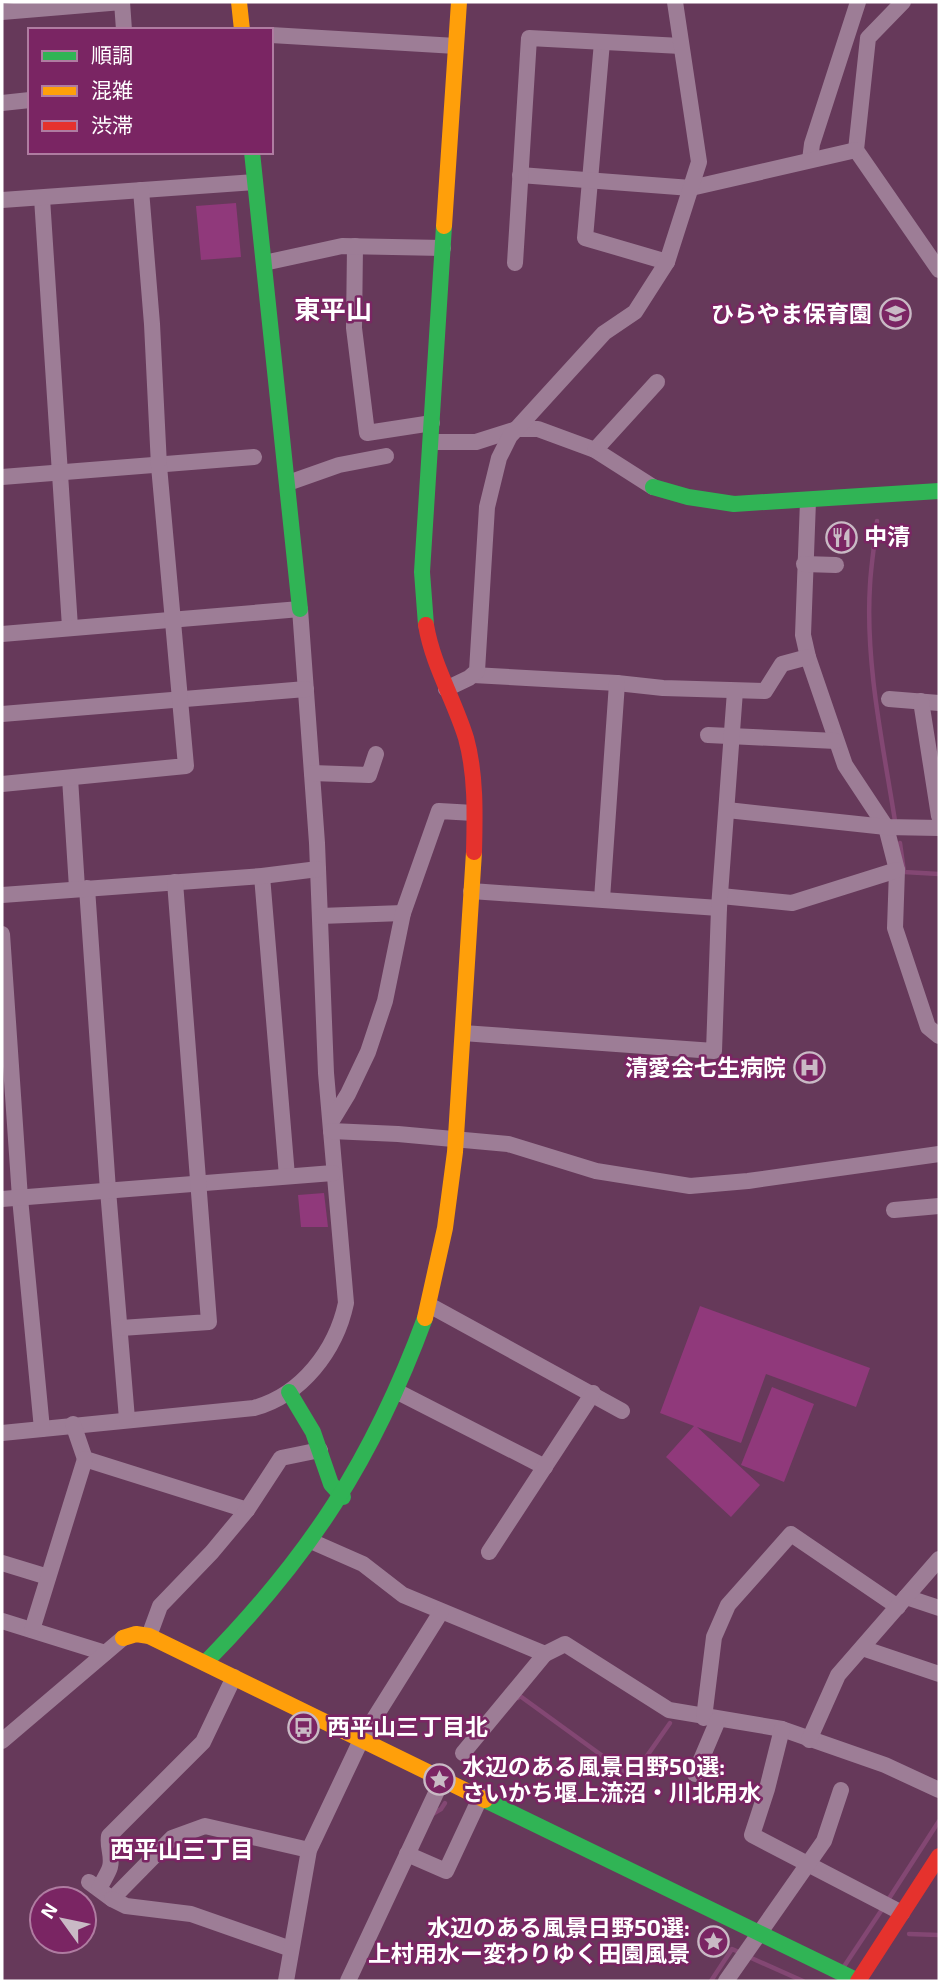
<svg xmlns="http://www.w3.org/2000/svg" width="941" height="1983" viewBox="0 0 941 1983" font-family="'Exo 2','Noto Sans JP',sans-serif">
  <style>
    .green { fill: #90397b }
    .lines { fill: none; stroke-linecap: round; stroke-linejoin: round }
    .stream { stroke: #834773; stroke-width: 4.5 }
    .street { stroke: #9d7d96; stroke-width: 16 }
    .fast { stroke: #30b455; stroke-width: 16 }
    .slow { stroke: #ff9f0a; stroke-width: 16 }
    .jam { stroke: #e5322d; stroke-width: 16 }
    .labels { text-anchor: middle; stroke-width: 5; stroke-linejoin: round; paint-order: stroke }
    .poi-label { font-size: 23px; font-weight: bold; fill: #fff; stroke: #7a2563; text-anchor: end }
    .neighbourhood-label { font-size: 24px; font-weight: bold; fill: #fff; stroke: #7a2563 }
    .quarter-label { font-size: 26px; font-weight: bold; fill: #fff; stroke: #7a2563 }
  </style>
  <rect width="100%" height="100%" fill="#66395a"/>
  <g class="green">
    <path d="M236,203L241,257L201,260L196,206Z"/>
    <path d="M324,1193L328,1227H301L298,1195Z"/>
    <path d="M700,1306L870,1368L856,1407L766,1374L741,1443L697,1427L760,1485L731,1517L666,1457L694,1426L660,1413Z"/>
    <path d="M772,1387L814,1404L784,1482L741,1465Z"/>
  </g>
  <g class="lines">
    <g class="stream">
      <path d="M877,521C875,542 871,564 870,585C865,662 883,745 895,821"/>
      <path d="M900,843L904,872L939,874"/>
      <path d="M518,1698L520,1696L626,1773H635L670,1723"/>
      <path d="M431,1815L441,1809L445,1803"/>
      <path d="M888,1900L939,1821"/>
      <path d="M909,1934L939,1935"/>
      <path d="M749,1957L803,1981"/>
      <path d="M843,1968L883,1908"/>
      <path d="M711,1981L732,1949L741,1953"/>
    </g>
    <g class="street">
      <path d="M903,2L868,38L856,150L939,270"/>
      <path d="M2,12L122,2L124,30"/>
      <path d="M271,35L456,46"/>
      <path d="M602,42L585,238L667,262"/>
      <path d="M2,103L30,100"/>
      <path d="M810,160L812,144L858,2"/>
      <path d="M520,175L691,188L856,150"/>
      <path d="M42,198L70,627"/>
      <path d="M2,200L255,182"/>
      <path d="M355,246L354,328L367,433L432,423"/>
      <path d="M264,263L342,246L443,248"/>
      <path d="M515,263L529,38L681,46"/>
      <path d="M431,442H476L517,429H538L595,450L653,487"/>
      <path d="M595,450L657,382"/>
      <path d="M2,477L254,457"/>
      <path d="M288,483L339,465L386,456"/>
      <path d="M808,501L803,635L808,657L845,765L886,827L897,870L895,928L928,1027L939,1036"/>
      <path d="M804,564L836,565"/>
      <path d="M2,634L300,609L317,843L326,1073L346,1303C336,1350 302,1395 254,1408L2,1433"/>
      <path d="M473,675L617,683L663,688L765,691L782,664L808,657"/>
      <path d="M446,689L469,678L477,671L487,507L499,458L510,436L604,333L635,312L667,262L699,162L675,2"/>
      <path d="M889,699L939,703"/>
      <path d="M921,701L939,816"/>
      <path d="M2,714L306,689"/>
      <path d="M708,735L836,741"/>
      <path d="M312,773L369,775L376,754"/>
      <path d="M70,778L77,888"/>
      <path d="M2,784L186,766L159,466L152,324L141,190"/>
      <path d="M727,810L886,827L939,828"/>
      <path d="M262,876L287,1176"/>
      <path d="M87,888L108,1190L127,1419"/>
      <path d="M471,891L719,908"/>
      <path d="M2,895L262,876L318,869"/>
      <path d="M721,896L792,903L897,870"/>
      <path d="M602,899L617,683"/>
      <path d="M320,916L403,913"/>
      <path d="M2,934L20,1198L42,1429"/>
      <path d="M463,1033L714,1051L719,908L735,691"/>
      <path d="M331,1122L348,1094L368,1052L385,1001L403,913L439,811L474,813"/>
      <path d="M331,1131L398,1134L508,1144L596,1171L690,1186L748,1181L939,1154"/>
      <path d="M2,1199L333,1173"/>
      <path d="M894,1210L939,1206"/>
      <path d="M429,1305L622,1411"/>
      <path d="M121,1328L209,1322L175,882"/>
      <path d="M396,1391L545,1467"/>
      <path d="M73,1424L85,1459L247,1510"/>
      <path d="M313,1542L363,1564L403,1595L545,1654L565,1644L669,1710L782,1729L885,1765L939,1790"/>
      <path d="M489,1552L593,1393"/>
      <path d="M2,1563L48,1577"/>
      <path d="M906,1597L939,1608"/>
      <path d="M2,1621L105,1653"/>
      <path d="M32,1630L85,1459"/>
      <path d="M149,1636L160,1606L212,1552L247,1510L281,1458L320,1450"/>
      <path d="M862,1648L939,1674"/>
      <path d="M704,1718L714,1637L728,1605L791,1534L898,1607"/>
      <path d="M782,1729L767,1789L752,1835L902,1913"/>
      <path d="M809,1740L838,1675L939,1559"/>
      <path d="M2,1741L123,1638"/>
      <path d="M463,1753L545,1654"/>
      <path d="M695,1774L718,1720"/>
      <path d="M407,1854L446,1871L481,1796"/>
      <path d="M89,1882L112,1899L172,1838L205,1826L309,1850"/>
      <path d="M99,1889C102,1882 108,1874 110,1867C113,1856 107,1847 109,1836L203,1742L234,1677"/>
      <path d="M112,1899L126,1906L191,1914L291,1949"/>
      <path d="M286,1981L309,1850L362,1738L441,1612"/>
      <path d="M348,1981L443,1778"/>
      <path d="M726,1981L824,1841L841,1790"/>
    </g>
    <g class="fast">
      <path d="M252,152L300,609"/>
      <path d="M653,487L688,497L734,504L939,491"/>
      <path d="M426,625L422,572L444,226"/>
      <path d="M289,1392L313,1432L331,1484L343,1497"/>
      <path d="M205,1663C310,1556 373,1459 425,1318"/>
      <path d="M485,1800L858,1981"/>
    </g>
    <g class="slow">
      <path d="M239,2L242,30"/>
      <path d="M444,226L459,2"/>
      <path d="M425,1318L445,1228L455,1152L474,852"/>
      <path d="M123,1638L136,1634L149,1636L485,1800"/>
    </g>
    <g class="jam">
      <path d="M426,625C433,666 454,699 466,738C476,774 475,814 474,852"/>
      <path d="M858,1981L939,1856"/>
    </g>
  </g>
  <defs>
    <symbol id="school-ring" viewBox="-11 -11 22 22"><circle r="9.5" fill="#7a2563" stroke="#c9bac5" stroke-width="1.5"/><path d="M0-5L7-2L0 1L-7-2ZM-4 1L0 2.5L4 1V4Q0 6-4 4Z" fill="#c9bac5"/></symbol>
    <symbol id="restaurant-ring" viewBox="-11 -11 22 22"><circle r="9.5" fill="#7a2563" stroke="#c9bac5" stroke-width="1.5"/><path d="M-5-6h1v4h1v-4h1v4h1v-4h1v5L-1.5 .5V6h-2V.5L-5-1ZM5-6V6H3V1.5H1.5Q1.5-4 5-6Z" fill="#c9bac5"/></symbol>
    <symbol id="hospital-ring" viewBox="-11 -11 22 22"><circle r="9.5" fill="#7a2563" stroke="#c9bac5" stroke-width="1.5"/><path d="M-5-5h3v3.5h4V-5h3V5h-3V1.5h-4V5h-3Z" fill="#c9bac5"/></symbol>
    <symbol id="bus-ring" viewBox="-11 -11 22 22"><circle r="9.5" fill="#7a2563" stroke="#c9bac5" stroke-width="1.5"/><path d="M-5-6H5V4H4V6H2V4H-2V6H-4V4H-5ZM-3.5-4V0h7V-4ZM-3.5 1.2v1.5H-2V1.2ZM2 1.2v1.5H3.5V1.2Z" fill="#c9bac5"/></symbol>
    <symbol id="sight-ring" viewBox="-11 -11 22 22"><circle r="9.5" fill="#7a2563" stroke="#c9bac5" stroke-width="1.5"/><path d="M0-6L1.8-2.2L6-1.7L2.9 1.2L3.7 5.4L0 3.3L-3.7 5.4L-2.9 1.2L-6-1.7L-1.8-2.2Z" fill="#c9bac5"/></symbol>
  </defs>
  <g fill-rule="evenodd">
    <use href="#school-ring" x="878" y="296" width="35" height="35"/>
    <use href="#restaurant-ring" x="824" y="520" width="35" height="35"/>
    <use href="#hospital-ring" x="792" y="1050" width="35" height="35"/>
    <use href="#bus-ring" x="286" y="1710" width="35" height="35"/>
    <use href="#sight-ring" x="422" y="1762" width="35" height="35"/>
    <use href="#sight-ring" x="696" y="1924" width="35" height="35"/>
  </g>
  <g class="labels">
    <g class="poi-label">
      <text x="872" y="322">ひらやま保育園</text>
      <text x="864" y="545" text-anchor="start">中清</text>
      <text x="786" y="1076">清愛会七生病院</text>
      <text x="327" y="1735" text-anchor="start">西平山三丁目北</text>
      <text x="462" y="1775" text-anchor="start">水辺のある風景日野50選:<tspan x="462" dy="26">さいかち堰上流沼・川北用水</tspan></text>
      <text x="690" y="1936">水辺のある風景日野50選:<tspan x="690" dy="26">上村用水ー変わりゆく田園風景</tspan></text>
    </g>
    <g class="neighbourhood-label">
      <text x="182" y="1858">西平山三丁目</text>
    </g>
    <g class="quarter-label">
      <text x="333" y="319">東平山</text>
    </g>
  </g>
  <rect width="941" height="1983" fill="none" stroke="#ffffff" stroke-width="7"/>
  <rect x="28" y="28" width="245" height="126" fill="#7a2563" stroke="#af7ca1" stroke-width="2"/>
  <rect x="42" y="51" width="35" height="10" fill="#30b455" stroke="#af7ca1" stroke-width="2"/>
  <text x="91" y="63" font-size="21" fill="#ffffff">順調</text>
  <rect x="42" y="86" width="35" height="10" fill="#ff9f0a" stroke="#af7ca1" stroke-width="2"/>
  <text x="91" y="98" font-size="21" fill="#ffffff">混雑</text>
  <rect x="42" y="121" width="35" height="10" fill="#e5322d" stroke="#af7ca1" stroke-width="2"/>
  <text x="91" y="133" font-size="21" fill="#ffffff">渋滞</text>
  <g transform="translate(63 1920) rotate(303)"><circle r="33" fill="#7a2563" stroke="#af7ca1" stroke-width="2"/>
  <path d="M0-5L12 26L0 18L-12 26Z" fill="#c9bac5"/>
  <text y="-10" font-size="19" font-weight="bold" text-anchor="middle" fill="#ffffff">N</text>
  </g>
</svg>
